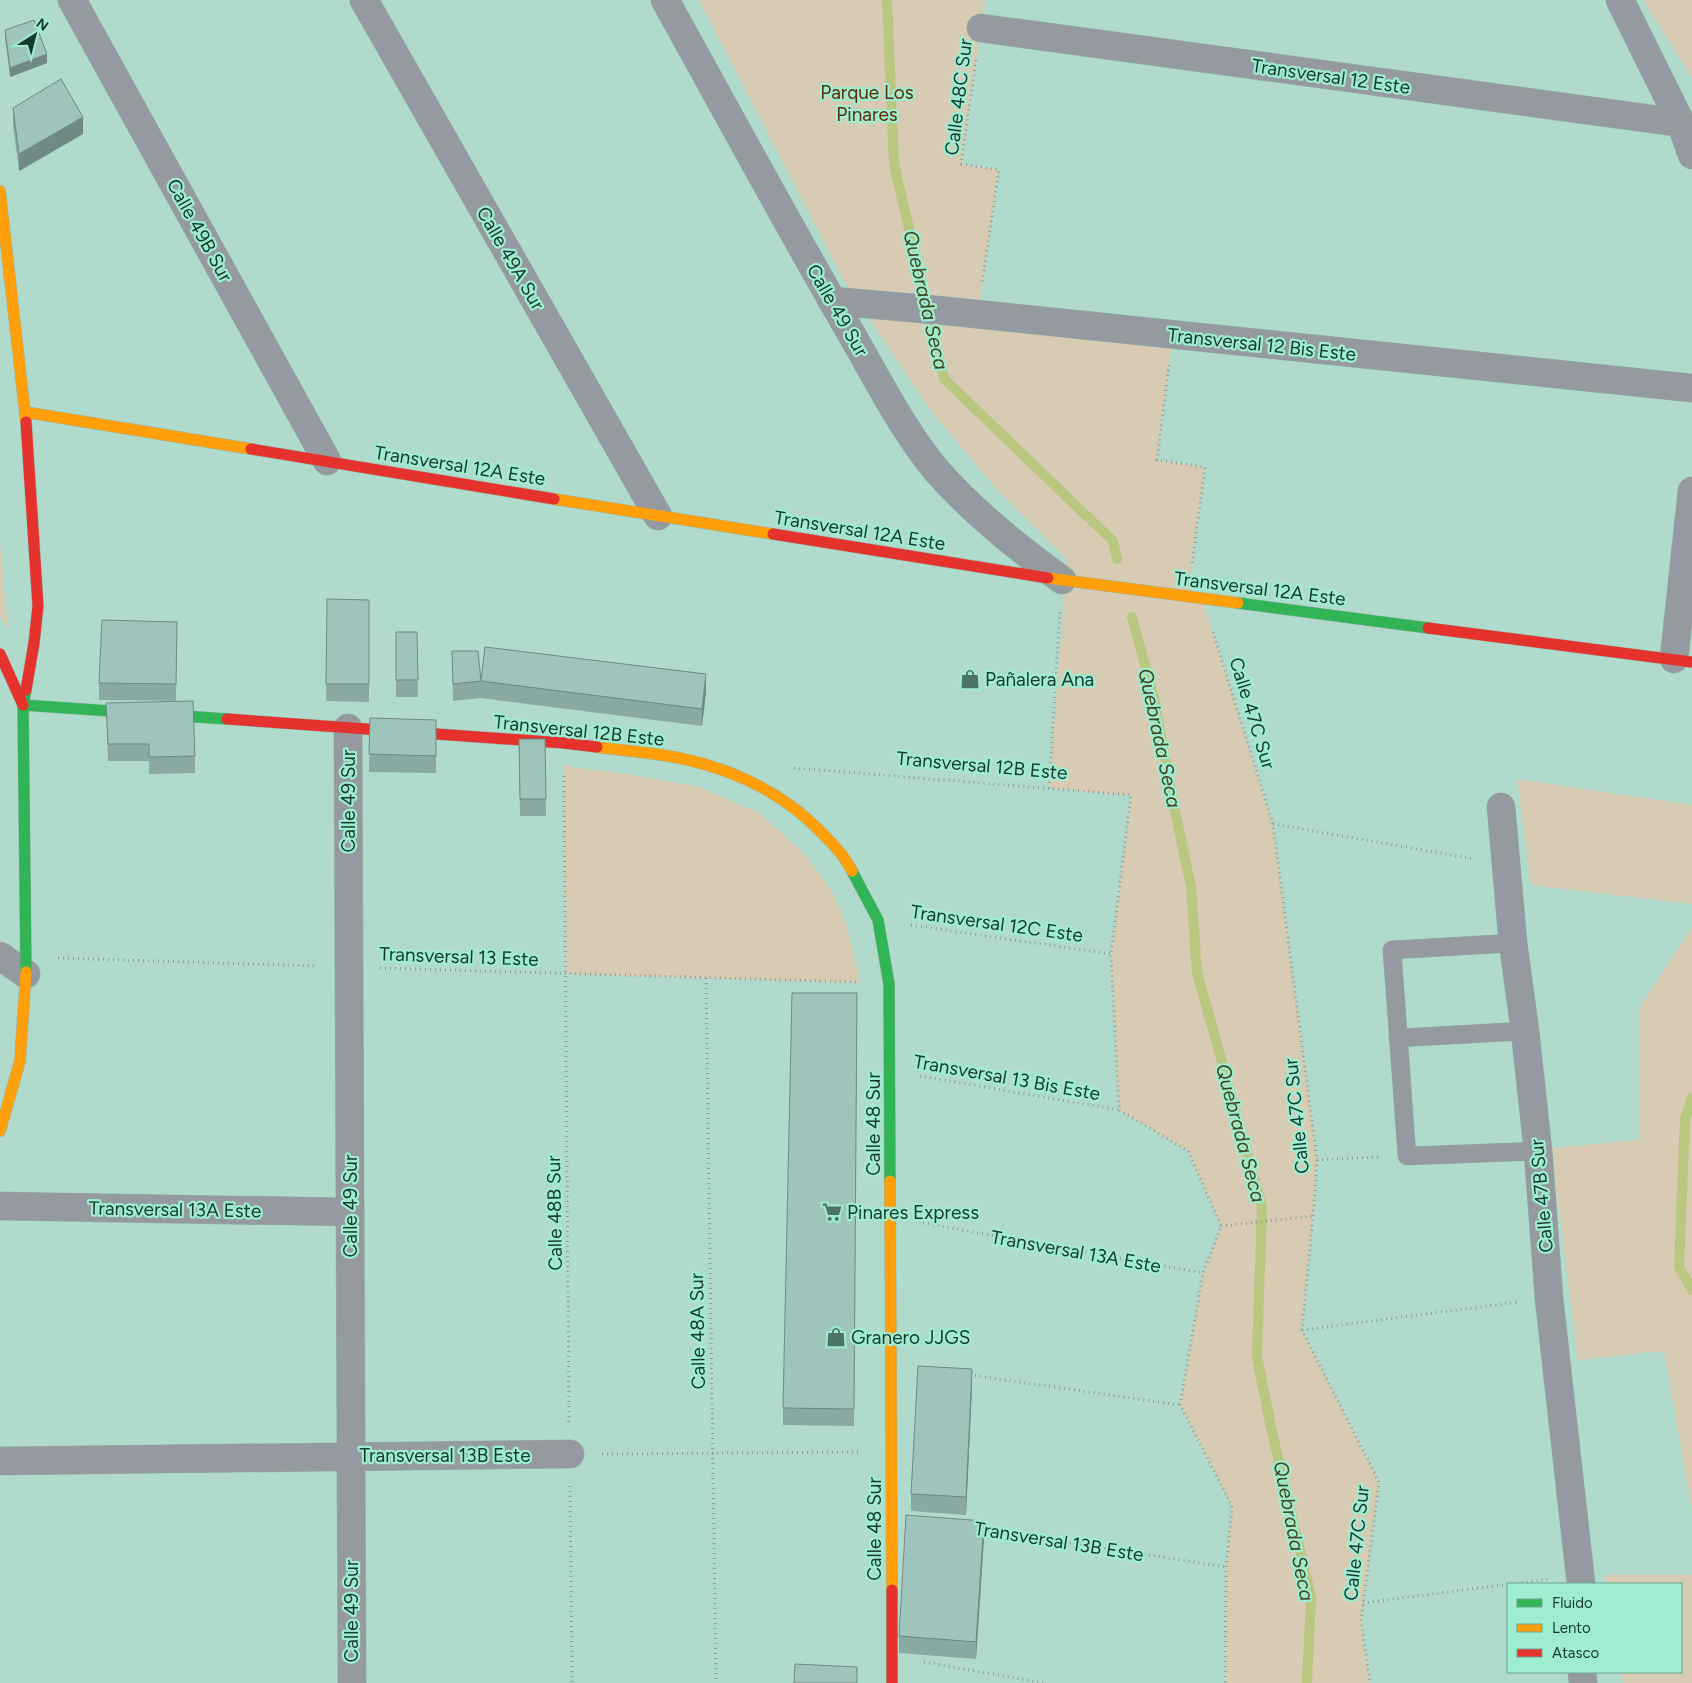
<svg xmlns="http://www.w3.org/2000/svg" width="1692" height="1683" viewBox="0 0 1692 1683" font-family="Figtree,sans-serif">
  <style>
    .green { fill: #d7cbb3 }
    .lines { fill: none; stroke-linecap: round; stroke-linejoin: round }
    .stream { stroke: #b9c780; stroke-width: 10 }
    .lane-casing { stroke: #95b7ac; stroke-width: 19 }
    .street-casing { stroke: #95b7ac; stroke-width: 29 }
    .fast-casing { stroke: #95b7ac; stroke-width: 12 }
    .slow-casing { stroke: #95b7ac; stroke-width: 12 }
    .jam-casing { stroke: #95b7ac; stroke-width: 12 }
    .path { stroke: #8c9f9c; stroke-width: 3; stroke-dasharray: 1 4; stroke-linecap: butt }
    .lane { stroke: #949aa0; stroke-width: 18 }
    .street { stroke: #949aa0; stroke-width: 28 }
    .fast { stroke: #30b455; stroke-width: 11 }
    .slow { stroke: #ff9f0a; stroke-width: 11 }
    .jam { stroke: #e5322d; stroke-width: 11 }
    .wall { fill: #89a9a2 }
    .shaded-wall { fill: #6f8984 }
    .building { fill: #9fc4bc; stroke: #6f8984 }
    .labels { text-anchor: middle; stroke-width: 4.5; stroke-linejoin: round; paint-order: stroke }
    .street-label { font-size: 19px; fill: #18392f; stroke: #9eedd1 }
    .park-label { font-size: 19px; fill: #5f2b05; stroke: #9eedd1 }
    .poi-label { font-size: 19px; fill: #18392f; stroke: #9eedd1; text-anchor: start }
    .water-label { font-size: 20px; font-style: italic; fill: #45461e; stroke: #9eedd1 }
  </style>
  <rect width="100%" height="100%" fill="#b0dbcc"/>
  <g class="green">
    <path d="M699,0H985L961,164L999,170L978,314L1173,334L1157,460L1205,467L1188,596L1202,598L1273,824L1317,1160L1313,1216L1302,1330L1379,1482L1361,1621L1370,1683H1225L1226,1567L1232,1506L1180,1405L1203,1273L1221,1226L1188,1151L1119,1110L1111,954L1131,796L1049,788L1067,559L998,491L928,407L843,279Z"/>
    <path d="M1643,0H1692V78Z"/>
    <path d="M0,542L8,631L0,616Z"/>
    <path d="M564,766L626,774L699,787L759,813L806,855L834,895L847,927L861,983L565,974Z"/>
    <path d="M1517,779L1692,805V904L1531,885Z"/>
    <path d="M1692,927V1510L1664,1351L1578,1360L1551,1148L1640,1140V1007Z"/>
    <path d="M1605,1575H1692V1683H1623L1621,1672H1681V1584H1607Z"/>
  </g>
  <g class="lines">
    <g class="stream">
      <path d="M887,0L894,164L944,379L1113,541L1117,559"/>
      <path d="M1132,617L1154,698L1173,801L1191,887L1197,972L1262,1207L1257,1357L1272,1432L1311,1597L1307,1683"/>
      <path d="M1692,1098L1685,1119L1679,1267L1692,1290"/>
    </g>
    <defs>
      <g id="lane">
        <path d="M1513,943L1392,950L1407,1156L1538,1151"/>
        <path d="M1398,1038L1525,1031"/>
      </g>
      <g id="street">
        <path d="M72,0L327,461"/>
        <path d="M364,0L658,516"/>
        <path d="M665,0C726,110 786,221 849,330C876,376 903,431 937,471C974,513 1017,547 1062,580"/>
        <path d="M1620,0L1681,123L1692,155"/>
        <path d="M981,28L1681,123"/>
        <path d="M832,301L947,311L1692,388"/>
        <path d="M1674,659L1692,491"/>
        <path d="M348,728L352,1683"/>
        <path d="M1501,807L1513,943L1525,1031L1538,1151L1549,1298L1581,1584"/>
        <path d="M0,956L26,974"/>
        <path d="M0,1206L350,1212"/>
        <path d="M0,1461L570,1454"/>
        <path d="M1582,1672L1583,1683"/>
      </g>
      <g id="fast">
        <path d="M1238,603L1428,628"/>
        <path d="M26,690L23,705L26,972"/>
        <path d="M23,705L227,719"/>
        <path d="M852,871L878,920L889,984L890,1181"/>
      </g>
      <g id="slow">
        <path d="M0,191L26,422"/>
        <path d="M25,412L251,449"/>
        <path d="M554,499L773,534"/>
        <path d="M1048,578L1238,603"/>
        <path d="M597,747C626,751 656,753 684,759C734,770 782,793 818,829C831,842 844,855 852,871"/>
        <path d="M0,1131L20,1061L26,972"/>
        <path d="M890,1181L892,1590"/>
      </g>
      <g id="jam">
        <path d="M26,422L38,606L34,643L26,690"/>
        <path d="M251,449L554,499"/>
        <path d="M773,534L1048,578"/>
        <path d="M1428,628L1692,662"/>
        <path d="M0,654L23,705"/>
        <path d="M227,719L564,743L597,747"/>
        <path d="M892,1590V1683"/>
      </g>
    </defs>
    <use href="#lane" class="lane-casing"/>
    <use href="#street" class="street-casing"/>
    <use href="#fast" class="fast-casing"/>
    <use href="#slow" class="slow-casing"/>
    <use href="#jam" class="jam-casing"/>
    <g class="path">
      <path d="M976,60L961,164L999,170L982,283"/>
      <path d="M1169,365L1157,460L1205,467L1192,564"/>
      <path d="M1213,632L1273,824L1317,1160L1313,1216L1302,1330L1379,1482L1361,1621L1370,1683"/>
      <path d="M794,768L1131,795L1111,954L1119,1110L1188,1151L1221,1226L1203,1273L1180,1405L1232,1506L1226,1567L1225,1683"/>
      <path d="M564,776L569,1422"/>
      <path d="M1049,788L1060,611"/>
      <path d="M1273,824L1475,859"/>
      <path d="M911,925L1111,954"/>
      <path d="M58,958L317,966"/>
      <path d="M380,968L856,982"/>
      <path d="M706,978L716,1683"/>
      <path d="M920,1076L1119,1110"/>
      <path d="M1317,1160L1379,1157"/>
      <path d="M923,1223L1203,1273"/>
      <path d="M1221,1226L1313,1216"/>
      <path d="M1302,1330L1519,1302"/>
      <path d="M970,1375L1180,1405"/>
      <path d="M602,1454L860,1452"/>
      <path d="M570,1486L572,1683"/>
      <path d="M981,1529L1226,1567"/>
      <path d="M1363,1603L1548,1579"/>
      <path d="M924,1662L1044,1683"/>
    </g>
    <use href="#lane" class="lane"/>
    <use href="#street" class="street"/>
    <use href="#fast" class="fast"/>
    <use href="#slow" class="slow"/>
    <use href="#jam" class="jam"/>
  </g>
  <g class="wall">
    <path d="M5,30L47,63L10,77L5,39Z"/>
    <path d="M13,108L83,134L19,171L13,125Z"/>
    <path d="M327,599L369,600V702L326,701Z"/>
    <path d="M177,622L176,701L99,700V683Z"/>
    <path d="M396,632H417L418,697H396Z"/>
    <path d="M452,651L481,681L706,692L702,726L481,698L453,701Z"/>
    <path d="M106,703L195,756V773L149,774V761H108Z"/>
    <path d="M370,718L436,720V773L369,772Z"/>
    <path d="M519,739H545L546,816H520Z"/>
    <path d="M857,993L854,1426L783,1425V1408Z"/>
    <path d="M972,1386L966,1515L911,1511V1494Z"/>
    <path d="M984,1538L976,1659L899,1653V1636Z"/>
  </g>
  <g class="shaded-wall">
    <path d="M47,54V63L10,77V68Z"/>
    <path d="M83,117V134L19,171V154Z"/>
    <path d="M706,674V692L702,726V709Z"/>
    <path d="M972,1369V1386L966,1515V1497Z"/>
    <path d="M984,1521V1538L976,1659V1642Z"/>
  </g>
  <g class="building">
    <path d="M34,20L47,54L10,68L5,30Z"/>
    <path d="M61,79L83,117L19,154L13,108Z"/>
    <path d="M327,599L369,600V684H326Z"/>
    <path d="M102,620L177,622L176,684L99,683Z"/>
    <path d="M396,632H417L418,680H396Z"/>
    <path d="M485,647L706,674L702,709L481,681Z"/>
    <path d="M452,651H478L481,681L453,684Z"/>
    <path d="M193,701L195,756L149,757V744H108L106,703Z"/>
    <path d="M370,718L436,720V756L369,754Z"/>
    <path d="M519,739H545L546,799H520Z"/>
    <path d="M792,993H857L854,1409L783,1408Z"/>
    <path d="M918,1366L972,1369L966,1497L911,1494Z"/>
    <path d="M906,1515L984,1521L976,1642L899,1636Z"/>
    <path d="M795,1664L857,1667V1683H794Z"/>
  </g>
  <defs>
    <symbol id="shop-bare" viewBox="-9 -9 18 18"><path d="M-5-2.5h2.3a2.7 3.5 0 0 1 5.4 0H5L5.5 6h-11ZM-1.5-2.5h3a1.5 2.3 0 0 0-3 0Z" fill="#4d7266" stroke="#9eedd1" stroke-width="2.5" paint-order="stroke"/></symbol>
    <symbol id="supermarket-bare" viewBox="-9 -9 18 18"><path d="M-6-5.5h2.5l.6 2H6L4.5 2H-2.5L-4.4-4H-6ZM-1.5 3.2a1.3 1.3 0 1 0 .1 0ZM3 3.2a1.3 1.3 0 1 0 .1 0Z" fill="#4d7266" stroke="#9eedd1" stroke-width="2.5" paint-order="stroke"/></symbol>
  </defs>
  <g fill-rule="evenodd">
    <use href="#shop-bare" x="956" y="665" width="28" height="28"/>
    <use href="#supermarket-bare" x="818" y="1198" width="28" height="28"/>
    <use href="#shop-bare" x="822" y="1323" width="28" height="28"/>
  </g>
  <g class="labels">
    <g class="street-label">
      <text transform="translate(1331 76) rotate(8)" y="7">Transversal 12 Este</text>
      <text transform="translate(958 97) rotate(-83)" y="7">Calle 48C Sur</text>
      <text transform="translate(200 230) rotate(61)" y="7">Calle 49B Sur</text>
      <text transform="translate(511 258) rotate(60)" y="7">Calle 49A Sur</text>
      <text transform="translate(838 310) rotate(60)" y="7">Calle 49 Sur</text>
      <text transform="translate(1262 344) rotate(6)" y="7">Transversal 12 Bis Este</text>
      <text transform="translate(460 465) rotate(9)" y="7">Transversal 12A Este</text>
      <text transform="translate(860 530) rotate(9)" y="7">Transversal 12A Este</text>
      <text transform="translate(1260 588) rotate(7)" y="7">Transversal 12A Este</text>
      <text transform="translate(1253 713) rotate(73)" y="7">Calle 47C Sur</text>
      <text transform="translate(579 730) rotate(6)" y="7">Transversal 12B Este</text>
      <text transform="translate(982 765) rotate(5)" y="7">Transversal 12B Este</text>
      <text transform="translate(348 801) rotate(-90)" y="7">Calle 49 Sur</text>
      <text transform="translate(997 923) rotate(8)" y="7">Transversal 12C Este</text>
      <text transform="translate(459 956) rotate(2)" y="7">Transversal 13 Este</text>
      <text transform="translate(1007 1077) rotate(10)" y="7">Transversal 13 Bis Este</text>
      <text transform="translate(1296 1116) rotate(-96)" y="7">Calle 47C Sur</text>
      <text transform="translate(873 1124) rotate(-90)" y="7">Calle 48 Sur</text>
      <text transform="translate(1541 1196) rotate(-95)" y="7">Calle 47B Sur</text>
      <text transform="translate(350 1206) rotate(-90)" y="7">Calle 49 Sur</text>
      <text transform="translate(175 1209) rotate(1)" y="7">Transversal 13A Este</text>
      <text transform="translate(554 1213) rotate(-91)" y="7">Calle 48B Sur</text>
      <text transform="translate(1076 1251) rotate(10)" y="7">Transversal 13A Este</text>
      <text transform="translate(697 1331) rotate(-91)" y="7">Calle 48A Sur</text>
      <text x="445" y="1462">Transversal 13B Este</text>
      <text transform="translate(874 1529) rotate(-90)" y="7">Calle 48 Sur</text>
      <text transform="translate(1059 1541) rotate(9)" y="7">Transversal 13B Este</text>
      <text transform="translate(1356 1543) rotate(-84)" y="7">Calle 47C Sur</text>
      <text transform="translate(351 1611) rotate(-90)" y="7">Calle 49 Sur</text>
    </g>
    <g class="park-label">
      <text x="867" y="99">Parque Los<tspan x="867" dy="22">Pinares</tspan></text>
    </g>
    <g class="poi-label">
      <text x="985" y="686">Pañalera Ana</text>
      <text x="847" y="1219">Pinares Express</text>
      <text x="851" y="1344">Granero JJGS</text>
    </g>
    <g class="water-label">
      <text transform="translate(926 300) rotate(77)" y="7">Quebrada Seca</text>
      <text transform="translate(1160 738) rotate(78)" y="7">Quebrada Seca</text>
      <text transform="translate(1241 1133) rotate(75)" y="7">Quebrada Seca</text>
      <text transform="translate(1294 1531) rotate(79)" y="7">Quebrada Seca</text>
    </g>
  </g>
  <rect x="1507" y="1583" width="175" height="90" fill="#9eedd1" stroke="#68a590"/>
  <rect x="1517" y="1599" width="25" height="8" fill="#30b455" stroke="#68a590"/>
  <text x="1552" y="1608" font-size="15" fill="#18392f">Fluido</text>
  <rect x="1517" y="1624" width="25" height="8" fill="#ff9f0a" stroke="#68a590"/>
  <text x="1552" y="1633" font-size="15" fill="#18392f">Lento</text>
  <rect x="1517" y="1649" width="25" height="8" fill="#e5322d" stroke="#68a590"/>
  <text x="1552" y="1658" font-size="15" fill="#18392f">Atasco</text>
  <g transform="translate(35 35) rotate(36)" stroke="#9eedd1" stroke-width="4" paint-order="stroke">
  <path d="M0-4L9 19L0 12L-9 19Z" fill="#18392f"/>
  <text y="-8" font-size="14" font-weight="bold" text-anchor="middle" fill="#18392f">N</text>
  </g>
</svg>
